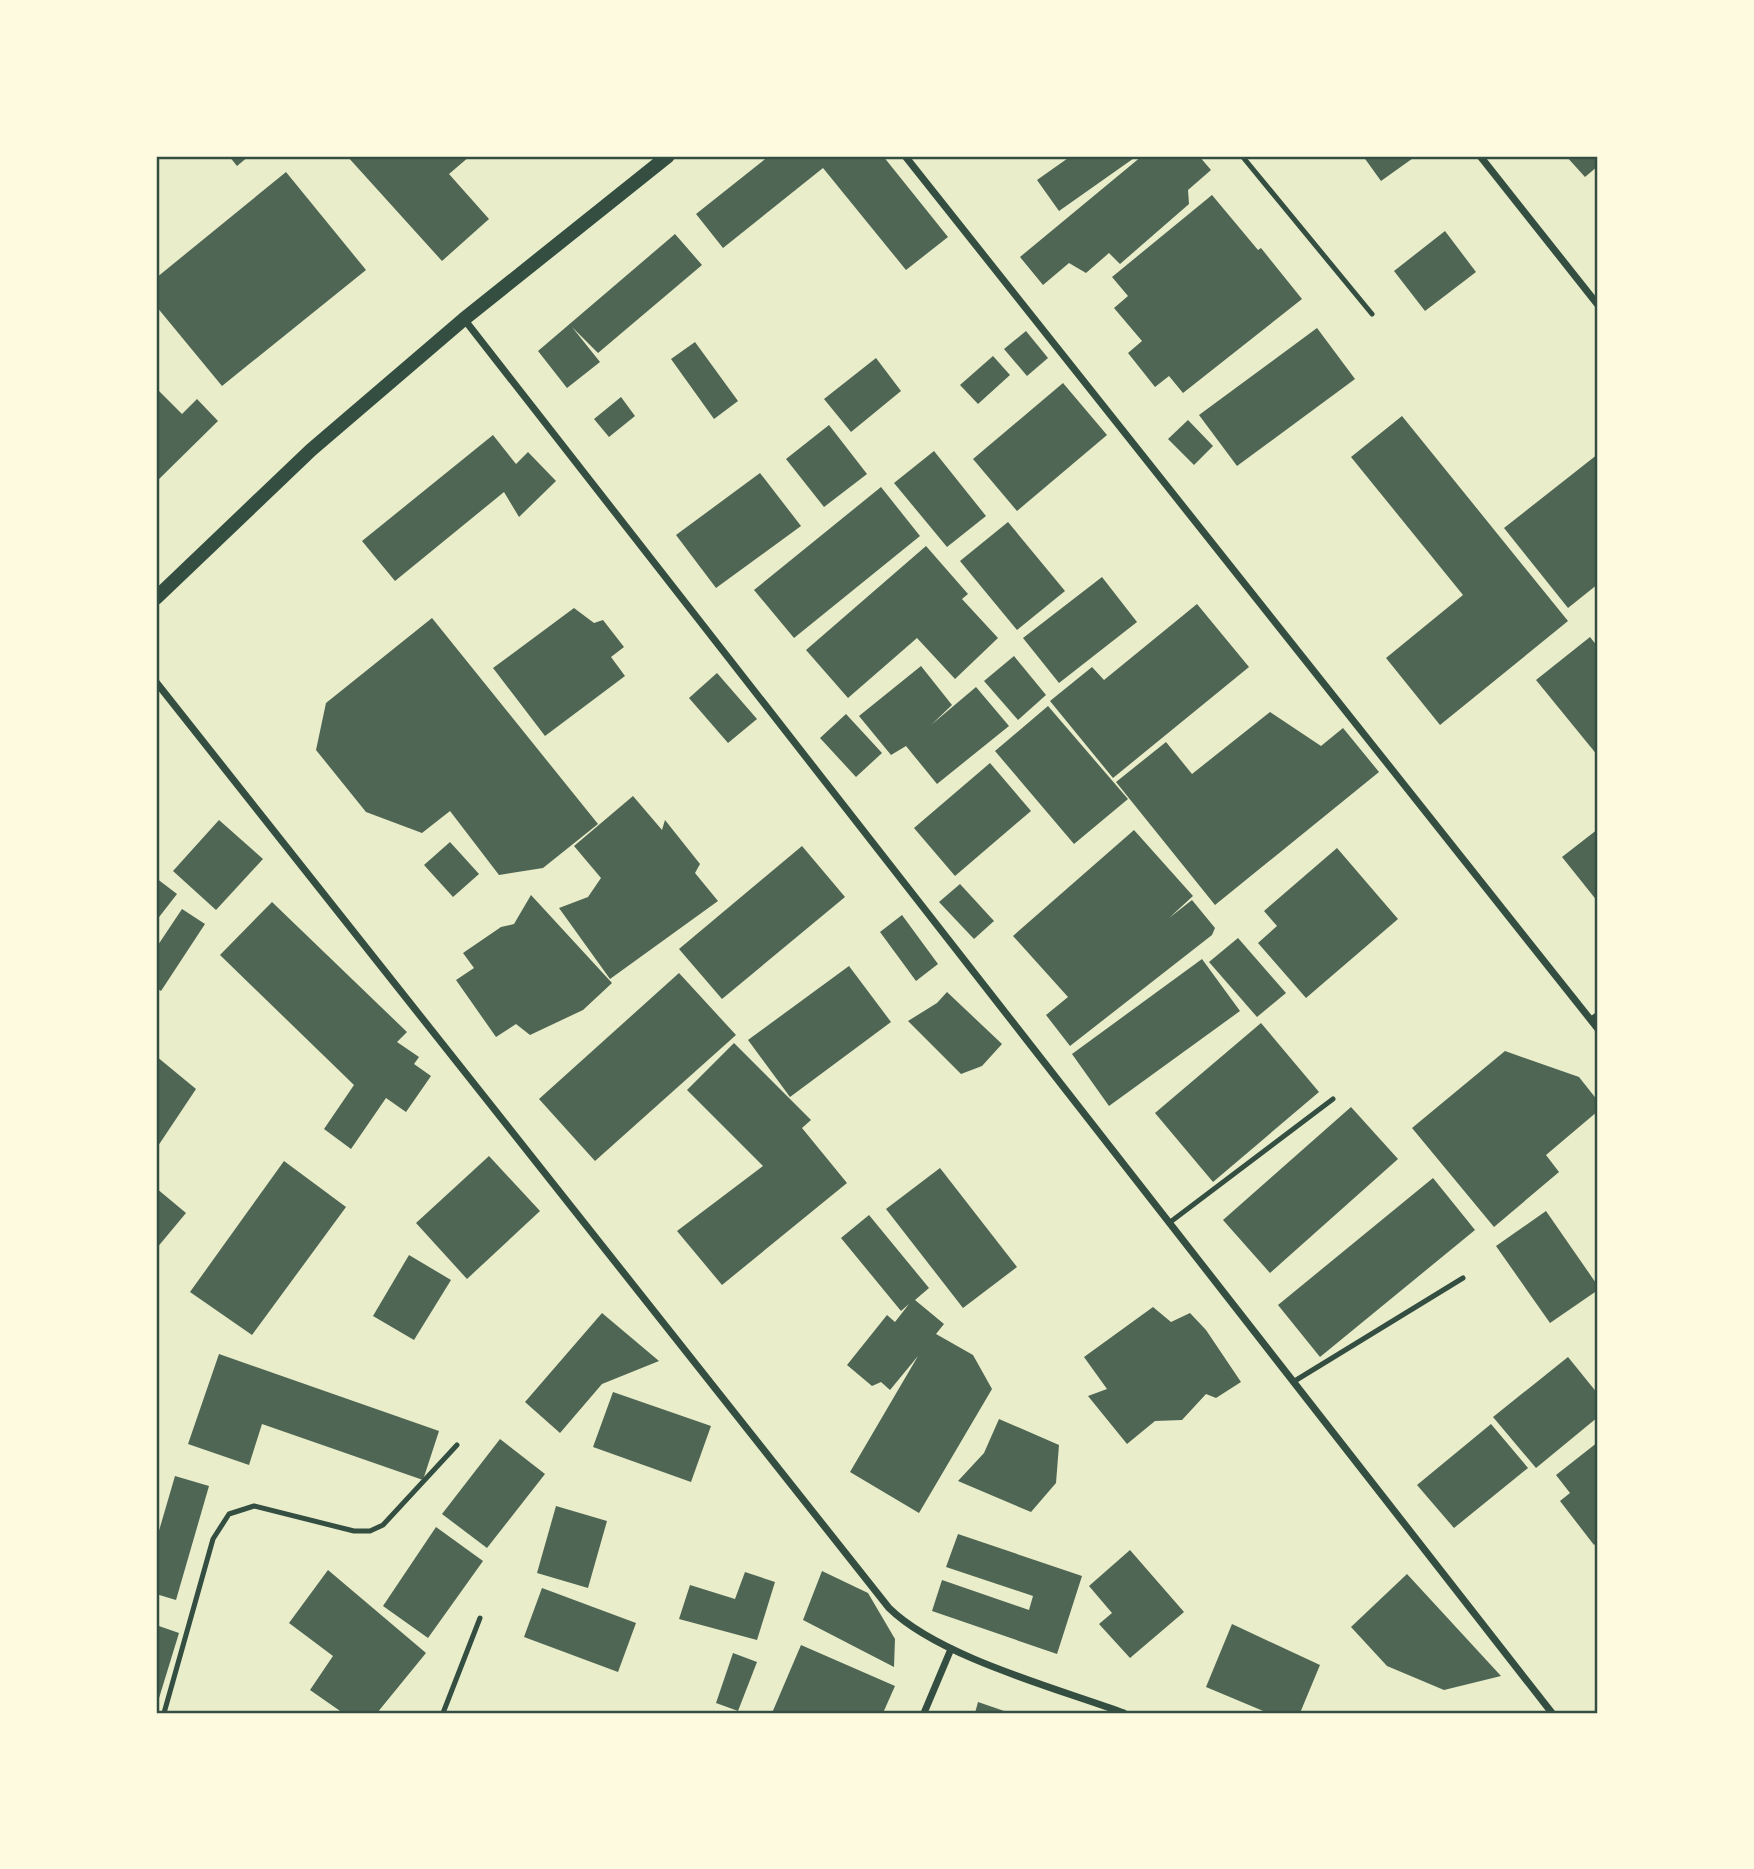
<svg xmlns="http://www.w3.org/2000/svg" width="1754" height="1869" viewBox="0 0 1754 1869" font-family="'Fira Sans Condensed',sans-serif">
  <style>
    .building { fill: #4f6655 }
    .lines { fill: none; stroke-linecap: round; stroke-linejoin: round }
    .service { stroke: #344e41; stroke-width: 5 }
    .minor { stroke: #344e41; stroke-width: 7 }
    .secondary { stroke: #344e41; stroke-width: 14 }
    .neatline { fill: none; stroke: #344e41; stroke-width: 2.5 }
  </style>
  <rect width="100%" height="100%" fill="#e9edc9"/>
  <g class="building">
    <path d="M229,156H249L237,166Z"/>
    <path d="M347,156H470L449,174L489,219L442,261Z"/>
    <path d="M769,156H883L948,237L906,270L823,168L723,248L696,214Z"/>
    <path d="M1071,156H1137L1059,211L1037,180Z"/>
    <path d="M1142,156H1199L1211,170L1188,190L1189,204L1120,264L1109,253L1086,273L1069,263L1043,285L1020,257Z"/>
    <path d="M1363,156H1416L1381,181Z"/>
    <path d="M1566,156H1598V166L1585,177Z"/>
    <path d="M286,172L366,270L222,386L156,306V278Z"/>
    <path d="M1212,195L1258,250L1261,248L1302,299L1183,393L1169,376L1155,387L1128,353L1142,341L1114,308L1128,296L1112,277Z"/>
    <path d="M1445,231L1476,272L1425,311L1394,271Z"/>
    <path d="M675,234L702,265L598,353L572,327L600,362L567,388L538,351Z"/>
    <path d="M1317,328L1355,379L1237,466L1199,415Z"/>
    <path d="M1026,331L1048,358L1027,376L1004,349Z"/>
    <path d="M695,342L738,401L714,419L671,359Z"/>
    <path d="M993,356L1010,375L978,404L960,385Z"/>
    <path d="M876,358L901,391L851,432L824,399Z"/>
    <path d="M1063,383L1107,435L1017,511L973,459Z"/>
    <path d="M156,388L182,414L197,399L218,421L156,482Z"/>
    <path d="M621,397L635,416L609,437L594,419Z"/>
    <path d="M1402,416L1568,621L1440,725L1386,658L1463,595L1351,457Z"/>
    <path d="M1188,420L1213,446L1194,465L1168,439Z"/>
    <path d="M829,425L867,474L824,507L786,459Z"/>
    <path d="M493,435L516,464L528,452L556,481L519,517L504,492L395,581L362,541Z"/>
    <path d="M934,451L986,516L947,547L894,483Z"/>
    <path d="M1598,454V584L1568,608L1504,528Z"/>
    <path d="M760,473L801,526L716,588L676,535Z"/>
    <path d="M881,487L920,536L794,638L754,590Z"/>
    <path d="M1008,522L1065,591L1017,630L960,561Z"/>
    <path d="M926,546L968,594L962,599L998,638L955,679L917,638L848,698L806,650Z"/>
    <path d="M1102,577L1137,622L1059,683L1023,638Z"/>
    <path d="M1197,604L1249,667L1113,778L1050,701L1092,667L1104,680Z"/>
    <path d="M574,608L594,623L603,620L624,647L611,657L625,676L545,736L493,668Z"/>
    <path d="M432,618L598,824L543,868L499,875L450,811L422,833L366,812L316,750L326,703Z"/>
    <path d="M1590,637L1598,647V756L1536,680Z"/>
    <path d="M1014,656L1046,695L1018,720L984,681Z"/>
    <path d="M921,666L952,705L931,725L976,687L1009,726L937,784L906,746L891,755L859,716Z"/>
    <path d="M717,673L757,719L728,743L689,698Z"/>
    <path d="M1048,706L1128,799L1074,844L995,751Z"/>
    <path d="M1270,712L1321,746L1343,728L1379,772L1215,905L1116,782L1166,742L1192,774Z"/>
    <path d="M846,714L882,753L856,777L820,738Z"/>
    <path d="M990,763L1031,811L955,876L914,828Z"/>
    <path d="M633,796L662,830L665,820L700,864L695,873L718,901L610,979L559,908L588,897L601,878L574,846Z"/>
    <path d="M219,820L263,859L216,910L173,871Z"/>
    <path d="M1598,829V902L1562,857Z"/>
    <path d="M1134,830L1193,896L1169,918L1192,900L1215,928L1212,935L1070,1046L1046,1015L1068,997L1013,936Z"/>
    <path d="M450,842L479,874L453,897L424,865Z"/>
    <path d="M802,846L845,897L722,999L679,949Z"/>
    <path d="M1337,848L1398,919L1306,998L1258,943L1277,926L1264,911Z"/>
    <path d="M156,878L177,894L156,921Z"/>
    <path d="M960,884L994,921L974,939L939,902Z"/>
    <path d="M531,895L612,983L583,1010L530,1035L516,1024L496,1037L456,980L474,968L463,953L501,927L514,924Z"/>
    <path d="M272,902L407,1032L397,1042L419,1057L414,1064L431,1076L406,1112L386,1098L351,1149L324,1129L354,1085L220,955Z"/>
    <path d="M182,909L205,924L161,991L156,988V948Z"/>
    <path d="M902,915L938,964L916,981L880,932Z"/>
    <path d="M1238,938L1286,993L1257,1017L1209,962Z"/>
    <path d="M1202,959L1240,1011L1109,1106L1072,1054Z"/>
    <path d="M849,966L891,1022L790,1097L748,1040Z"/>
    <path d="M679,973L736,1035L595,1161L539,1099Z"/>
    <path d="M947,992L1002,1044L982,1066L961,1074L908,1021L937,1003Z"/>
    <path d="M1261,1023L1319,1092L1213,1182L1155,1113Z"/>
    <path d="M734,1043L811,1120L802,1128L847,1183L722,1285L677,1231L763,1166L687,1090Z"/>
    <path d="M1505,1051L1579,1077L1598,1101V1111L1546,1155L1559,1172L1494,1227L1412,1128Z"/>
    <path d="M156,1056L196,1089L156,1149Z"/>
    <path d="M1351,1107L1398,1159L1270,1273L1223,1220Z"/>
    <path d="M489,1156L540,1211L467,1279L416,1223Z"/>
    <path d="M284,1161L346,1207L252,1335L190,1292Z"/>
    <path d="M940,1168L1017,1267L963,1308L886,1209Z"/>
    <path d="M1433,1178L1475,1230L1320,1357L1278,1305Z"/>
    <path d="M156,1188L186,1213L156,1249Z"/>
    <path d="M1546,1211L1598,1286V1290L1550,1323L1496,1246Z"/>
    <path d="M869,1215L929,1288L915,1300L944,1324L936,1334L973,1355L992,1389L919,1513L850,1472L918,1356L890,1390L881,1382L872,1386L847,1365L887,1315L895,1322L909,1304L901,1311L841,1238Z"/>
    <path d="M409,1255L451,1280L414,1340L373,1316Z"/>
    <path d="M1153,1307L1171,1322L1190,1313L1206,1330L1241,1382L1216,1398L1206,1394L1182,1420L1155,1421L1127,1444L1088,1396L1107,1389L1084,1357Z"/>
    <path d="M602,1313L659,1361L602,1384L560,1433L525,1402Z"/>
    <path d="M219,1354L439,1431L423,1480L262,1424L249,1465L188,1444Z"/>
    <path d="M1568,1357L1598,1394V1417L1536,1468L1493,1417Z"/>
    <path d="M613,1392L711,1426L691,1482L593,1447Z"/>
    <path d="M999,1419L1059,1445L1056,1483L1031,1512L958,1481L984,1453Z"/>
    <path d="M1491,1424L1528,1468L1454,1528L1417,1485Z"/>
    <path d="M500,1439L545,1474L487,1548L442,1514Z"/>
    <path d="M1598,1442V1541L1594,1545L1560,1501L1570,1493L1556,1475Z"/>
    <path d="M175,1476L209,1486L176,1600L156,1594V1541Z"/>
    <path d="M556,1506L607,1521L588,1588L537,1573Z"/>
    <path d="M436,1527L483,1561L428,1638L383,1606Z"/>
    <path d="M958,1534L1082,1576L1057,1654L932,1611L942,1580L1029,1610L1033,1596L946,1567Z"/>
    <path d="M1130,1550L1184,1612L1130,1658L1099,1624L1112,1613L1089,1586Z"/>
    <path d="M328,1570L426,1653L377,1713H343L310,1690L333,1656L289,1623Z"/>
    <path d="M822,1571L868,1593L895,1639L894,1667L803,1620Z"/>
    <path d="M745,1572L775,1582L757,1640L679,1619L690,1585L735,1599Z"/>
    <path d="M1407,1574L1501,1676L1444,1690L1387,1666L1351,1627Z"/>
    <path d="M542,1588L636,1623L618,1672L524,1637Z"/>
    <path d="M1232,1624L1320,1665L1300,1713H1268L1206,1687Z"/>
    <path d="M156,1625L179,1633L156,1708Z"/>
    <path d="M801,1645L895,1686L883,1713H772Z"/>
    <path d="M733,1653L757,1662L738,1711L716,1703Z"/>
    <path d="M978,1702L1010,1713H975Z"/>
  </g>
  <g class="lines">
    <g class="service">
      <path d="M1242,156L1372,314"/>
      <path d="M1591,1019L1598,1014"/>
      <path d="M1169,1223L1333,1099"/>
      <path d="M1293,1382L1463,1278"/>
      <path d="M164,1713L213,1539L229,1514L254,1506L354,1531H370L383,1525L457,1445"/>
      <path d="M443,1713L480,1618"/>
    </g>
    <g class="minor">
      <path d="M905,156L1598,1029"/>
      <path d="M1480,156L1598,305"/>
      <path d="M464,319L1552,1713"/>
      <path d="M156,682L889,1608C939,1657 1056,1688 1124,1713"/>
      <path d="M924,1713L951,1649"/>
    </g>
    <path class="secondary" d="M156,598L311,450L464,319L668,156"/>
  </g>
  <rect width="1754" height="1869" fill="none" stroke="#fefae0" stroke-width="315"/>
  <rect x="158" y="158" width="1438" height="1554" class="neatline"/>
</svg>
